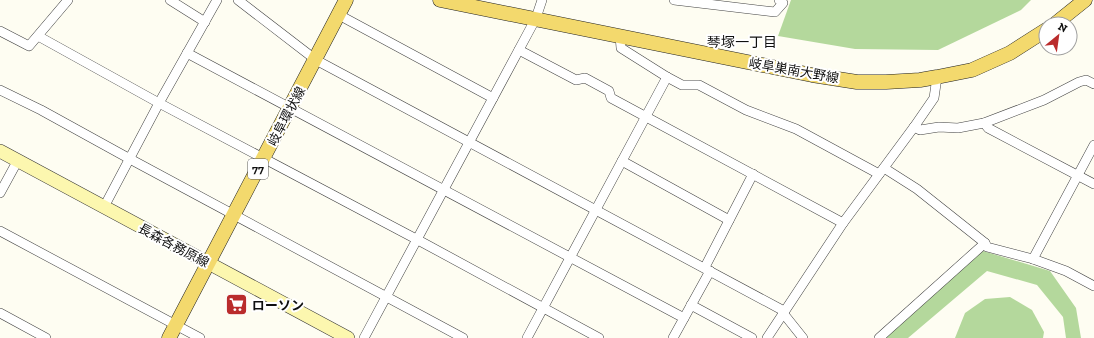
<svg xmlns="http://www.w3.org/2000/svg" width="1094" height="338" viewBox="0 0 1094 338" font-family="'Zilla Slab','Noto Sans JP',serif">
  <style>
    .forest { fill: #b4d89c }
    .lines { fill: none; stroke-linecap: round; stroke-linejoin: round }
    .street-casing { stroke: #424242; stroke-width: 10 }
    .secondary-casing { stroke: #313131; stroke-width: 14 }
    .primary-casing { stroke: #202020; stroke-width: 15 }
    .street { stroke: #fff; stroke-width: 9 }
    .secondary { stroke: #fcf7af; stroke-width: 13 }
    .primary { stroke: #f3d96d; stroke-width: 14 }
    .labels { text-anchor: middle; stroke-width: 4; stroke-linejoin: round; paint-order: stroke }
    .shield { fill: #fff; stroke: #575757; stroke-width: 1 }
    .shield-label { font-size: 12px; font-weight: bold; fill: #0f0f0f }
    .street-label { font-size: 13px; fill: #0f0f0f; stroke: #fff }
    .poi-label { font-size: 13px; font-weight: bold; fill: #0f0f0f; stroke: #fff; text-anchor: start }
    .neighbourhood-label { font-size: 14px; fill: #0f0f0f; stroke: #fff }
  </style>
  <rect width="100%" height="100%" fill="#fefdf2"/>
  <g class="forest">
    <path d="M791,0H1031L1021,10L938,50L855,49L778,36Z"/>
    <path d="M983,251L1050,271L1076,308L1081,338H1066L1063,317L1037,285L987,271L908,338H884Z"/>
    <path d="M1010,297L1032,310L1044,332L1043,338H955L965,313L985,299Z"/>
  </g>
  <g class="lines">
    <defs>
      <g id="street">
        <path d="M170,0L205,22"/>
        <path d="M238,0L316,60L784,311"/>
        <path d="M674,0L775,12L783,3L779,0"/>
        <path d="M339,15L493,98"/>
        <path d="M0,31L29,46L68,0"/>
        <path d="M38,36L159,103L418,240L599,338"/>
        <path d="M620,36L621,48L667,77L682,85H699L746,110L796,129L879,174"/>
        <path d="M519,50L576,80L585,78L609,91L611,98L843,223"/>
        <path d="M187,53L684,318"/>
        <path d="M0,90L41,110L130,159L463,338"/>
        <path d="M984,123L988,128L1094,184"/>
        <path d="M914,127L920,130L939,127L958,128L984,123L1044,100L1079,82L1086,80L1094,84"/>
        <path d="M622,161L729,220"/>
        <path d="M884,168L917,189L985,243L987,247L1033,259L1066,271L1094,286"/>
        <path d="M0,193L18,160"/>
        <path d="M104,207L159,103L217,0"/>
        <path d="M0,231L200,338"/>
        <path d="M1033,259L1094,145"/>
        <path d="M705,267L753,174"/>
        <path d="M691,305L752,338"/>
        <path d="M0,313L46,338"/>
        <path d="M783,313L803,338"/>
        <path d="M364,338L529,31L536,18L542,0"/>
        <path d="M527,338L667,77"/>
        <path d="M673,338L710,271"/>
        <path d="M767,338L843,223L914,127L934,98L937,77"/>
        <path d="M879,338L985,243"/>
      </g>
      <path id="secondary" d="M0,151L348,338"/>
      <g id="primary">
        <path d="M440,0L812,75L857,82H886L920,80L937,77L972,70L1010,53L1046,30"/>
        <path d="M1055,24L1085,0"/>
        <path d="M169,338L346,0"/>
      </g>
    </defs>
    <use href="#street" class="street-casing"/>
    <use href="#secondary" class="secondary-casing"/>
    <use href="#primary" class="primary-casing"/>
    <use href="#street" class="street"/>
    <use href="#secondary" class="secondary"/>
    <use href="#primary" class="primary"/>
  </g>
  <defs>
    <symbol id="supermarket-square" viewBox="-11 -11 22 22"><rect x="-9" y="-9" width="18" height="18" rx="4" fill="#ba2c2c" stroke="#fff"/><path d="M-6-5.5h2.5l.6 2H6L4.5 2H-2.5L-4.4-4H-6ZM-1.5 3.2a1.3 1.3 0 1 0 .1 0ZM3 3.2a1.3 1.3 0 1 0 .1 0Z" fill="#fff"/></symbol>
  </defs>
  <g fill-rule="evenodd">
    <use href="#supermarket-square" x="224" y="292" width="25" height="25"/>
  </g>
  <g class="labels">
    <rect class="shield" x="248" y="159" width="20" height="20" rx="3"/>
    <g class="shield-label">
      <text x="258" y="173">77</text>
    </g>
    <g class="street-label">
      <text transform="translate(794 70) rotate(10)" y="5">岐阜巣南大野線</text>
      <text transform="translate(286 116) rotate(-62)" y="5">岐阜環状線</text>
      <text transform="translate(174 245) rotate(28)" y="5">長森各務原線</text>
    </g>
    <g class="poi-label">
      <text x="252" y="310">ローソン</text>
    </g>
    <g class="neighbourhood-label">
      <text x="742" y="47">琴塚一丁目</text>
    </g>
  </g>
  <g transform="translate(1058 36) rotate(29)"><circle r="19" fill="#ffffff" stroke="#9f9f9f"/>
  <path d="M0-3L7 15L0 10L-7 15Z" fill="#ba2c2c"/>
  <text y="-6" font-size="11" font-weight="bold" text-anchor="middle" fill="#0f0f0f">N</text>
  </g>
</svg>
